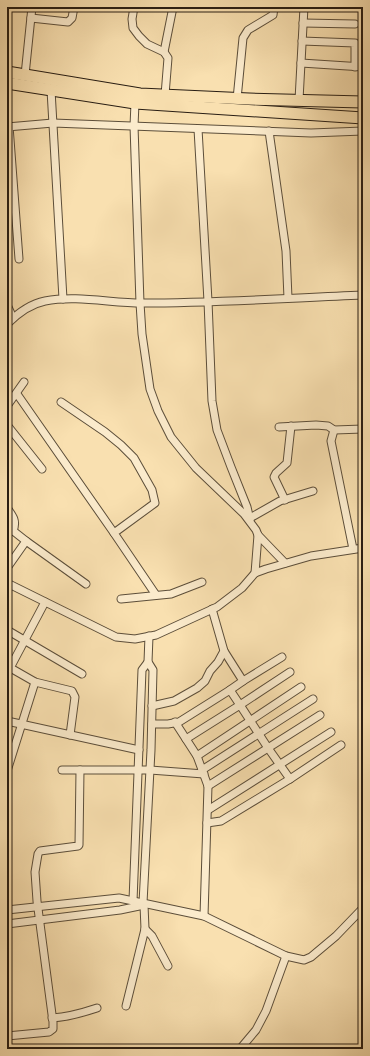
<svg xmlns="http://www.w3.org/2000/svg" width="370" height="1056" viewBox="0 0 370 1056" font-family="'IM FELL Double Pica',serif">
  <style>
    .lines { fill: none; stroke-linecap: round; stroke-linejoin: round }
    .minor-casing { stroke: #5c4e3a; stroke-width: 9 }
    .primary-casing { stroke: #281d13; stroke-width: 13 }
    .minor { stroke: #fbebcc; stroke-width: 7 }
    .primary { stroke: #f9e0b0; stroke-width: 11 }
  </style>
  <rect width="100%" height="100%" fill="#f9e0b0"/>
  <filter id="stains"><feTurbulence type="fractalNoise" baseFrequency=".005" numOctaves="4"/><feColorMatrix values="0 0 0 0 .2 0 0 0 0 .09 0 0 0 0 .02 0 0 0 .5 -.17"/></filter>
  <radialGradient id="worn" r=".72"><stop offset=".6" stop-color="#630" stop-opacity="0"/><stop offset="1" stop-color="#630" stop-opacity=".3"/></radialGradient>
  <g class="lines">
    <defs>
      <g id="minor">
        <path d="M134,7L132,19L133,28L139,36L147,44L164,52L168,58L165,95"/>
        <path d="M31,18L68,22L72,18L74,7"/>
        <path d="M303,23L355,24"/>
        <path d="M302,41L355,43V67"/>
        <path d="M164,52L173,7"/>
        <path d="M301,63L363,67"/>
        <path d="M25,75L32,7"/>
        <path d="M51,90L63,299"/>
        <path d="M237,99L243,38L248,30L273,15L274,7"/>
        <path d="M299,100L304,7"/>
        <path d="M135,103L134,126L140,303L142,334L150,389L158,411L171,437L196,468L244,514L256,530L258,535L285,563"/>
        <path d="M9,126L19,259"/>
        <path d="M7,127L53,123L311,133L363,131"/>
        <path d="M198,129L208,301L212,401L217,430L231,467L247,507L250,520"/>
        <path d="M269,131L286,251L288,298"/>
        <path d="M7,305L13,318"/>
        <path d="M7,324C18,313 30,304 45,301C76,295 111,303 142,303C216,303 289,298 363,295"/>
        <path d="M17,394L114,533"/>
        <path d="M61,402L105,432L121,445L134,458L152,490L155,503L114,533L156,595"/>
        <path d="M7,406L24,382"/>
        <path d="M7,425L42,469"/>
        <path d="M279,427L316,425L328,426L334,430L363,429"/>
        <path d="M334,430L331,441L353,549"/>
        <path d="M285,500L274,477L276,473L287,463L291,426"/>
        <path d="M7,508C13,516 17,521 13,531"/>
        <path d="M250,518L280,501L313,491"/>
        <path d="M7,526L26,541L7,568"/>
        <path d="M26,541L86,584"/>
        <path d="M255,573L258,535"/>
        <path d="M7,583L116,637L135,639L156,635L217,607L242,588L255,573L266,569L311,556L363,548"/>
        <path d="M121,599L171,594L202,582"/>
        <path d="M7,630L82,674"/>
        <path d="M224,651L243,681L230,690L240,705L290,672"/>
        <path d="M7,666L35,682L72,691L75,697L70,735"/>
        <path d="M10,668L45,602"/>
        <path d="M243,681L282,657"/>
        <path d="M152,706L174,701L197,688L205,681L210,671L218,662L224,651L212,609"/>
        <path d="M7,721L139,750"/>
        <path d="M175,722L186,739"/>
        <path d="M152,724H168L179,722L230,690"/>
        <path d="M197,756L301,687"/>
        <path d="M62,770H80"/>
        <path d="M202,770L313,699"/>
        <path d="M7,771L35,682"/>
        <path d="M208,786L320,715"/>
        <path d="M208,810L331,732"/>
        <path d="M207,823L221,821L290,779L341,745"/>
        <path d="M133,901L142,670L148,662"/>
        <path d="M143,903L151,750L153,670L148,662L149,636"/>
        <path d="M7,910L119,898L204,916L286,956L304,960L311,957L336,936L363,908"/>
        <path d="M204,916L208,786L197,756L186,739L240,705L268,748L290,779"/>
        <path d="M7,924L120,910L144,905"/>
        <path d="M145,929L152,936L168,966"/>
        <path d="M126,1006L145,929L144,905"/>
        <path d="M52,1018C68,1017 82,1013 97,1008"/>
        <path d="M7,1036L49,1032L53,1029V1022L37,901L35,872L38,854L40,851L78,846L79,845L80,770H150L204,774"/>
        <path d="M240,1049L256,1030L266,1011L286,956"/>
      </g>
      <g id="primary">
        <path d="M7,72L140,94L249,99L363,102"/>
        <path d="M7,83L135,103L363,118"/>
      </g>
    </defs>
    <use href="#minor" class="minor-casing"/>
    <use href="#primary" class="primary-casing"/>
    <use href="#minor" class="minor"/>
    <use href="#primary" class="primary"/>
  </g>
  <rect width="370" height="1056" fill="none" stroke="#f9e0b0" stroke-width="24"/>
  <rect x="8" y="8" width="354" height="1040" fill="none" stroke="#281d13" stroke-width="2"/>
  <rect x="12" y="12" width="346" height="1032" fill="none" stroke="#281d13"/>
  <rect width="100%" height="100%" filter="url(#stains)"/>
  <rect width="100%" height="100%" fill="url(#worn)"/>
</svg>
